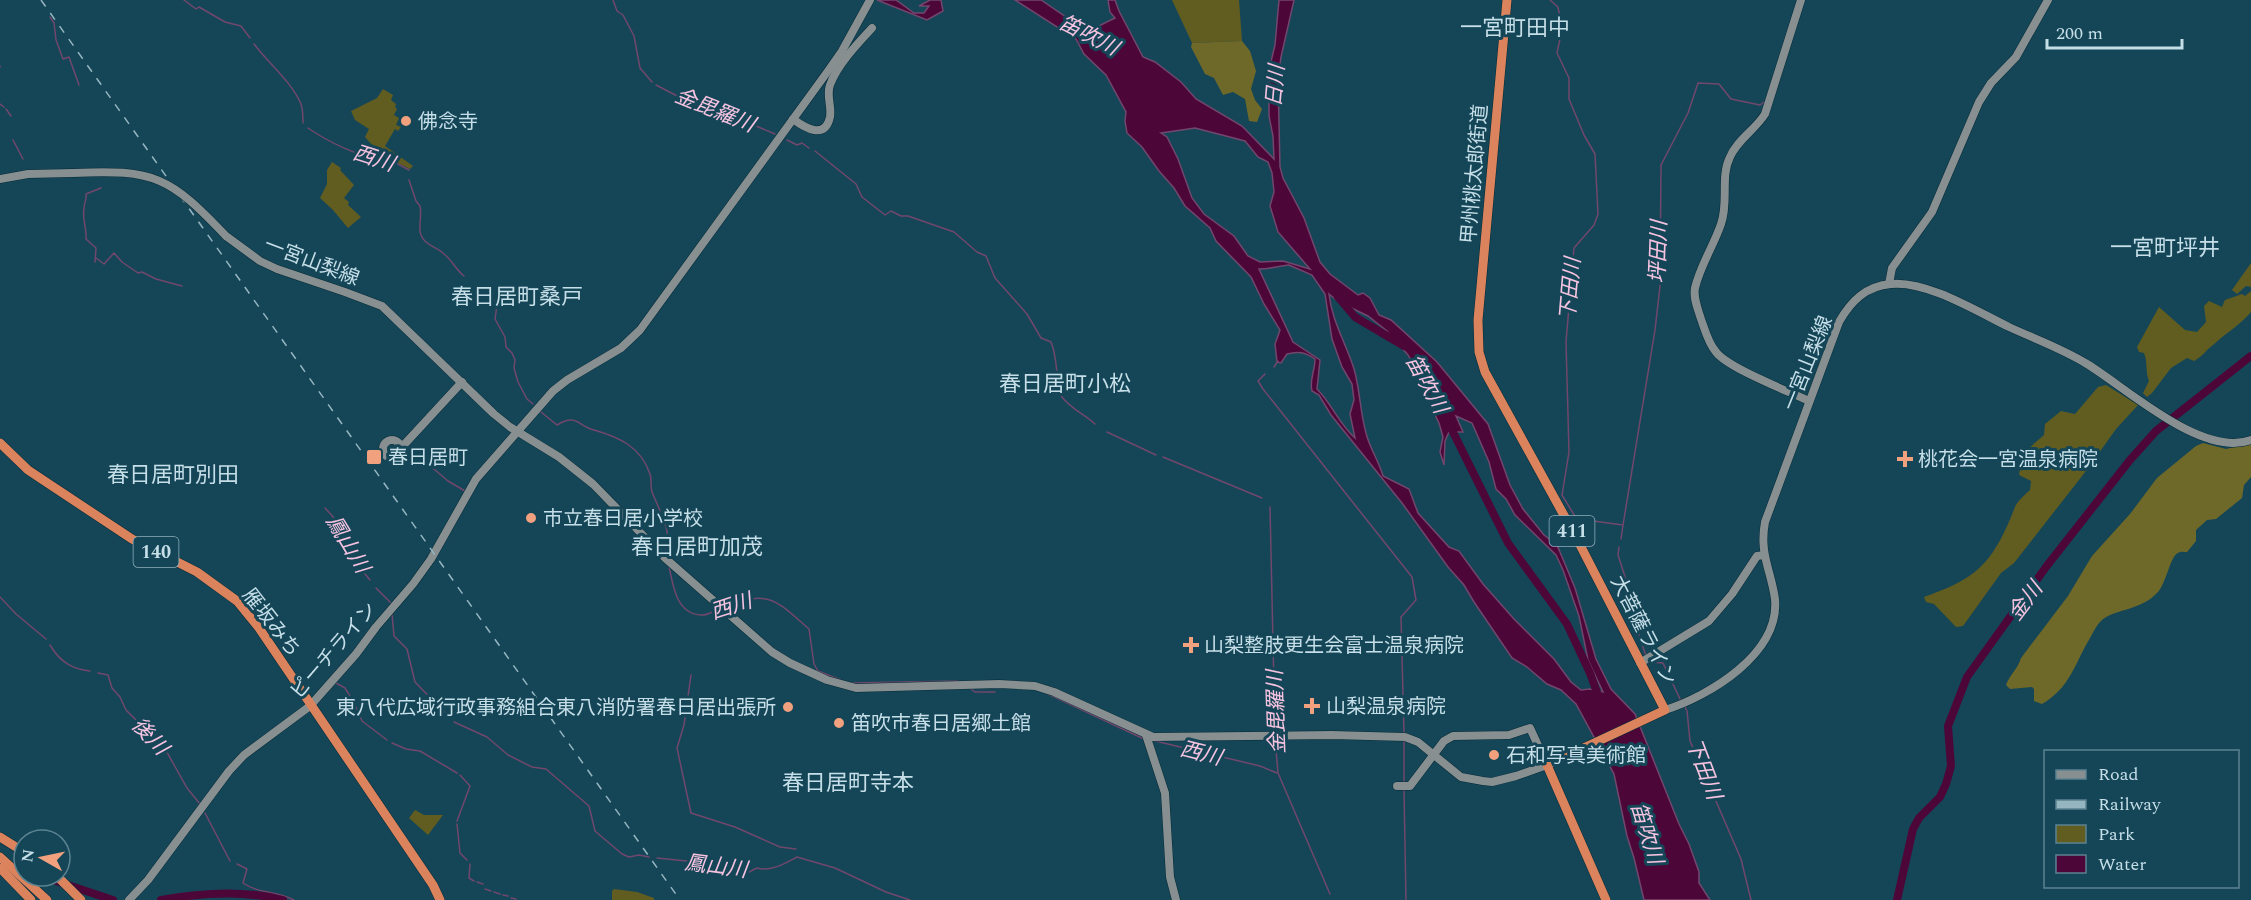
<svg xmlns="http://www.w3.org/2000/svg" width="2251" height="900" viewBox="0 0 2251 900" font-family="Spectral,'Noto Sans JP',serif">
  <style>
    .green { fill: #615c1f }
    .forest { fill: #6f6929 }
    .water { fill: #4d0638; stroke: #71476d; stroke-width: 1.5; fill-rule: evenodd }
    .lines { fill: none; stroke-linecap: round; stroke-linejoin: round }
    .stream { stroke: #71476d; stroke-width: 1.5 }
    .river { stroke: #4d0638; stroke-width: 8 }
    .secondary-casing { stroke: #042b38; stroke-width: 9 }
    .highway-casing { stroke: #042b38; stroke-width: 10 }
    .secondary { stroke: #878f90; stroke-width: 8 }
    .highway { stroke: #da835c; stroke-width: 9 }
    .rail { stroke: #95b5c0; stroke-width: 1.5; stroke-dasharray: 8 8; stroke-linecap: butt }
    .secondary-bridge-casing { stroke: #042b38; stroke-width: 9; stroke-linecap: butt }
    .secondary-bridge { stroke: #878f90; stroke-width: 8 }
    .poi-dot { fill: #f2a17e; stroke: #154657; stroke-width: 2 }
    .labels { text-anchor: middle; stroke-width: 6; stroke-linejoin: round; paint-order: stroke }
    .shield { fill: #154657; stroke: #90b0bc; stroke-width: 1.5 }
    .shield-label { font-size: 18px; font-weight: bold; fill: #c5dee8 }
    .poi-label { font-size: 20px; fill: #c5dee8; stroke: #154657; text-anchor: start }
    .street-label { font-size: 20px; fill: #c5dee8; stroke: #154657 }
    .water-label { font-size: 21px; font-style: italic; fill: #f6c3e0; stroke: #154657 }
    .quarter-label { font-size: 22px; fill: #c5dee8; stroke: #154657 }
  </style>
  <rect width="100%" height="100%" fill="#154657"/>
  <g class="green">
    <path d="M1172,0H1239L1242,41L1192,43Z"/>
    <path d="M383,89L393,95L391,100L396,104L395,107L397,109L394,115L399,118L396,125L401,127L398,131L395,129L385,146L413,166L410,169L381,155L365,137L369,129L355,120L351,111L377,98Z"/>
    <path d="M332,162L341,168L340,170L354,185L344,198L349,202L348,205L361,217L348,228L333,210L320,198L327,184V170Z"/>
    <path d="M2251,263V287L2246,286L2237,294L2232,290Z"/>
    <path d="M2251,291V312C2240,325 2226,333 2213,345C2206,350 2202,357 2194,361L2187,358L2171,368L2152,393L2147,397L2143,393L2149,381C2145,371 2148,362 2144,353L2139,352L2137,347L2159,307L2185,330L2197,332L2206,322L2204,306L2209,301L2222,307L2225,300L2242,294L2245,296Z"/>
    <path d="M2106,385L2138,405L2116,429L2086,471L2014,563L2001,573L1963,626L1956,627L1934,604L1926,602L1924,597C1969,581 1988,569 2008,524C2017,504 2013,505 2030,490L2031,481L2019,475L2022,454L2044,435L2045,424L2061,411L2075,414L2098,387Z"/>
    <path d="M415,810L424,815H443L428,835L409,818Z"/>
    <path d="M614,889L637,892L654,898V900H612V891Z"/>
  </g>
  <g class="forest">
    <path d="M1242,41L1250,51L1256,71L1251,89L1255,100L1262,109L1257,122L1249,121L1245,99L1233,92L1223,95L1214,78L1205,74L1191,47L1192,43Z"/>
    <path d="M2203,443L2226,449L2251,443V477L2244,485L2242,498L2216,519L2207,520L2196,530V541L2187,552C2184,552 2180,551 2178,553C2170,556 2166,585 2157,593C2139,612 2113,608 2100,622C2096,626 2093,633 2090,638C2075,663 2070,688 2042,704L2034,701V689L2032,687L2010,689L2006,685C2010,674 2018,669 2021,658L2068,596L2092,556L2130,514L2157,478L2196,446Z"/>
  </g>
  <g class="water">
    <path d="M877,0H896L914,13H924L929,6H919L930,0H941L943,11L927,20Z"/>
    <path d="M1015,0H1041L1069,19L1093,29L1115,18L1110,12L1108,0H1115L1119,11L1143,57L1155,62L1181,82L1196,99L1242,126L1274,159L1273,136L1269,116V70L1275,45L1279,0H1294L1281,57L1278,79L1280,167L1283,178L1304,218L1320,262L1330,274L1358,295L1363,293L1370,298L1379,315L1391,320L1437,362L1488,424L1510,485L1523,509L1544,535L1557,545L1575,588L1596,659L1611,689L1635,714L1679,824L1689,844L1699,872V883L1710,900H1644L1634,858L1627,836L1614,774L1576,704L1561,690L1547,684L1527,667L1512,658L1474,602L1464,585L1448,567L1402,503L1331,415L1319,395L1312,391C1309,380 1315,371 1315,359C1305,352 1298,351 1287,354L1281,363L1277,362L1275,344L1280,330L1264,304L1251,277L1216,241L1210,228L1185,206L1174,188L1159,171L1142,147L1127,133L1125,121L1126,112L1106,75L1084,54L1076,39ZM1195,128L1245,141L1258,157L1268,162L1272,173L1274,192L1270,206L1278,232L1310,269L1283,261L1260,262L1248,256L1234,236L1204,214L1192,198L1178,159L1167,137L1161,133ZM1289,265L1312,275L1325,294L1332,339L1342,367L1352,384L1354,400L1350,414L1355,438C1339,424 1332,404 1317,389L1320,360L1293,342L1259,269C1270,269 1278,266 1289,265ZM1329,294L1339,302L1368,316L1387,331L1408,355L1420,376L1427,398L1439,423L1443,437L1440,452L1444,465L1445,441L1449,432H1463L1456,416L1472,423L1489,462L1496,489L1506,499L1515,515L1556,555L1563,570L1579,616L1588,660L1603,692L1590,689L1581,690L1571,682L1554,659L1514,619L1483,584L1459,551L1449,547L1418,513L1409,489L1383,476C1379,461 1369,447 1366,433C1360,412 1360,389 1354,369C1346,343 1332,322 1329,294Z"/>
  </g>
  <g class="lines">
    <g class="stream">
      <path d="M184,0L196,9L199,7L225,22L241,26L250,38"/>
      <path d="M613,0L617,11L623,15L634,36L640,68L652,82"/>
      <path d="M1550,0L1558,7L1562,29L1557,53L1569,78V99L1584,135L1595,154L1598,214L1594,225L1574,248L1566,342L1569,452L1562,495L1584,531L1586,520L1623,525L1621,539"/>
      <path d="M50,17L54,23L56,40L63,59L69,57L79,85"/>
      <path d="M254,44C269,64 291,81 301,104C303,110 303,117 303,123"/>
      <path d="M0,66V67"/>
      <path d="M656,85L712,114L749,123L775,134"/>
      <path d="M0,104L4,107"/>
      <path d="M6,109L11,116"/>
      <path d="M308,128C324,139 365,162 383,156L409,170"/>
      <path d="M13,140L23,159"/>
      <path d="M787,140L797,145L802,143L809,148"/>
      <path d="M815,151L856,184L862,197L885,215L891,211L901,216H908L954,232L977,252L986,256L995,278L1027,314L1041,338L1051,342C1058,357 1056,387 1062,397C1071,409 1084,414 1095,424"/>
      <path d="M409,180L416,201L420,206C422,214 419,223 420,231C422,245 436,246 444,254C452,260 456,270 464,276"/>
      <path d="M96,258L104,264L114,253L122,262L138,273L142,272L156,279L182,286"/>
      <path d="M95,262L96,248L86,239C87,229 82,219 84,209C84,202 87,200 86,194L101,188"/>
      <path d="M488,291L497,305L495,319L505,337L506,347L512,353L515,360L514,368L518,382L527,399L533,404"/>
      <path d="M1274,367L1278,361"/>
      <path d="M1265,374L1258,381L1263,389L1412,577L1416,600L1401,617L1404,734"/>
      <path d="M541,412L557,425C577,413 578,426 594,430C619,437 641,447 650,474C652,479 650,485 652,492C657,504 664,518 667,531C668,538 664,546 666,554"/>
      <path d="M1107,432L1156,455"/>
      <path d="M1163,457L1262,498"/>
      <path d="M421,458L448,481L465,491"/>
      <path d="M1270,507L1275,733"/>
      <path d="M325,508C336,519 358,549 356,563L370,580"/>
      <path d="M1623,525L1655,330L1660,286L1661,165L1688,113L1698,83L1719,84L1731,99L1760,105L1764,102"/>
      <path d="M1619,547L1618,555L1638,617L1639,635L1646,656"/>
      <path d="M669,566C673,585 676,614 701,615C706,616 714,611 719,609"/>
      <path d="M376,588L391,603"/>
      <path d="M0,597L16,614L46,639"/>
      <path d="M726,606C769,589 777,601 809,629L814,664L818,671L841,680"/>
      <path d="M392,614L394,636L407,649L415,682L449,717"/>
      <path d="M50,645C60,662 72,669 90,671"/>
      <path d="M1650,662L1663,663L1681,701"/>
      <path d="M98,673L108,675L112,688L120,697L126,710L139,723L159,738L187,788L200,804"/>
      <path d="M691,675L684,725L677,748L691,813L735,827L780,847L796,849"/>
      <path d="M336,683L345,688L354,703"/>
      <path d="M852,683L958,681"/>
      <path d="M970,688L975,692H995"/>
      <path d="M1048,694L1144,739"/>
      <path d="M1684,705L1687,711L1690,741L1741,859L1751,900"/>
      <path d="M356,707L362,721L387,740"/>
      <path d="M454,722L487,737L508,755L532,767L546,769L589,806L595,831L622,854L629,857L639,855L649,857"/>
      <path d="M1275,738L1278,773L1330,894"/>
      <path d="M1151,740L1260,766L1277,773"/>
      <path d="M392,743L406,749L420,751L457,773"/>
      <path d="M1404,782V739"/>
      <path d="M1404,790L1406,900"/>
      <path d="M205,813L230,861"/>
      <path d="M457,821L470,786L460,775"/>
      <path d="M457,824L460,853L467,860"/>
      <path d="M657,858L696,862L720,869L749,872L757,868C770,872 784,864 797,857L835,868L886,892L910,900"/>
      <path d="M237,864L247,869L243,883C259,894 275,890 294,900"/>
      <path d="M470,864L469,878L474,881"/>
      <path d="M477,882L483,884"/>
      <path d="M485,889L491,891"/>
      <path d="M494,892L500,894"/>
      <path d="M503,895L508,896"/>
      <path d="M511,898L516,899"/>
    </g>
    <g class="river">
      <path d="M1338,297L1355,317L1404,346"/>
      <path d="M1449,424L1508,543L1567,624L1590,673L1600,701"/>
      <path d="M9,865L24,870"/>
      <path d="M41,876L113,900"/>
      <path d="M161,900C200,893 244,890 283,900"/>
      <path d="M1897,900L1913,829L1919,818L1940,797L1946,784L1951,766L1948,726L1967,677L2046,567L2130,460L2156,431L2251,356"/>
    </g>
    <defs>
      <g id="secondary">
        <path d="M1801,0L1765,114C1755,130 1737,140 1730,157C1720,177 1729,202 1721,224C1714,245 1700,266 1695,288C1693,298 1698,309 1701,319C1705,330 1708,343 1716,352C1728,368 1788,391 1809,401"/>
        <path d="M793,119C805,128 825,140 830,117C832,106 826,96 830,85C837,65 858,43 872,28"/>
        <path d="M0,179L28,174L73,173"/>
        <path d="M226,236L260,261L277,269L345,292L382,306L494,414L510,427L559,457L593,484L665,558L772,652L790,663L827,680L856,688L999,684L1035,686L1054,692L1153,737L1332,735L1405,737L1418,742L1461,777L1483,781L1492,782L1516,776L1547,765L1530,728L1509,735L1453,736L1444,741L1410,786H1397"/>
        <path d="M1889,284L1892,268L1932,212L1979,102L1991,83L2016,57L2048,0"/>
        <circle cx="392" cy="449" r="9"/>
        <path d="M401,448L462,382"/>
        <path d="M1640,663L1709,621L1732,594L1757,556L1764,555"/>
        <path d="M1665,710C1709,696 1780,654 1775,599C1771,570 1759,554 1765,522L1839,322C1851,301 1866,286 1891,284C1926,280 1978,312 2009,327C2035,339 2063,349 2087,364C2128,389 2202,458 2251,440"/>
        <path d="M1146,735L1165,793L1170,877L1176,900"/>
        <path d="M129,900L148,880L229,771L244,755L310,706L356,654L376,627L413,584L431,559L476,479L553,391L567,380L621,348L640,330L828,71L842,51L870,0"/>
      </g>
      <g id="highway">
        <path d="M1507,0L1478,320L1479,352L1485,372L1577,539L1665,710L1547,765L1606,900"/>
        <path d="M0,443L28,470L43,480L132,539L197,572L237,601L259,628L433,885L440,900"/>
        <path d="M0,837L24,852"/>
        <path d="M0,857L47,900"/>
        <path d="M0,868L31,900"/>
        <path d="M57,876L81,900"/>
      </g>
    </defs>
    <use href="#secondary" class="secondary-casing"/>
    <use href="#highway" class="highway-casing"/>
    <use href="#secondary" class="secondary"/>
    <use href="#highway" class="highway"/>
    <path class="rail" d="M41,0L680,900"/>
    <defs>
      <path id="secondary-bridge" d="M73,173C155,169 170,177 226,236"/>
    </defs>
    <use href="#secondary-bridge" class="secondary-bridge-casing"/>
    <use href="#secondary-bridge" class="secondary-bridge"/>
  </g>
  <g class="poi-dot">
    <circle cx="406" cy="121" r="6"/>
    <rect x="366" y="449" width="16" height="16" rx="3"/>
    <path d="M1902 450h6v6h6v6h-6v6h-6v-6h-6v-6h6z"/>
    <circle cx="531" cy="518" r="6"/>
    <path d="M1188 636h6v6h6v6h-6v6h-6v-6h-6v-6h6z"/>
    <path d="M1309 697h6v6h6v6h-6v6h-6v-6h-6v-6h6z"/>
    <circle cx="788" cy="707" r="6"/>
    <circle cx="839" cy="723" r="6"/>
    <circle cx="1494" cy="755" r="6"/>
  </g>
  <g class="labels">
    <g class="shield">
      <rect x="1549.5" y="516" width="45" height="30" rx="4.5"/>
      <rect x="133.5" y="537" width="45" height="30" rx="4.5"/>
    </g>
    <g class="shield-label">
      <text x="1572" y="537">411</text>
      <text x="156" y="558">140</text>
    </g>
    <g class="poi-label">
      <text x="418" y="128">佛念寺</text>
      <text x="388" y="464">春日居町</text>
      <text x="1918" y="466">桃花会一宮温泉病院</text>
      <text x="543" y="525">市立春日居小学校</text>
      <text x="1204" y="652">山梨整肢更生会富士温泉病院</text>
      <text x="1326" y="713">山梨温泉病院</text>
      <text x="776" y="714" text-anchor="end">東八代広域行政事務組合東八消防署春日居出張所</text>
      <text x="851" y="730">笛吹市春日居郷土館</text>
      <text x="1506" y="762">石和写真美術館</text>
    </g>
    <g class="street-label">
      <text transform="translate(1474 174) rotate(-85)" y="7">甲州桃太郎街道</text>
      <text transform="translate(312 261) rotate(21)" y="7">一宮山梨線</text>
      <text transform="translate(1807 363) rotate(-68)" y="7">一宮山梨線</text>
      <text transform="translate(272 622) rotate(52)" y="7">雁坂みち</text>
      <text transform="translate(1644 630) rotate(63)" y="7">大菩薩ライン</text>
      <text transform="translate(333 650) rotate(-49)" y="7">ピーチライン</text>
    </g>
    <g class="water-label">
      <text transform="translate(1089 35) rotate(27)" y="7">笛吹川</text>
      <text transform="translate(1275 86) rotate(-85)" y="7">日川</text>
      <text transform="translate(715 110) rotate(22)" y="7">金毘羅川</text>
      <text transform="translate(374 158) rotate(18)" y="7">西川</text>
      <text transform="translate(1658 252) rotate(-88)" y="7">坪田川</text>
      <text transform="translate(1570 289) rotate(-85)" y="7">下田川</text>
      <text transform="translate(1427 384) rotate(61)" y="7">笛吹川</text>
      <text transform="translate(348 544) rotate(59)" y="7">鳳山川</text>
      <text transform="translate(2025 601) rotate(-53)" y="7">金川</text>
      <text transform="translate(731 606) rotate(-18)" y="7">西川</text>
      <text transform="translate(1276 712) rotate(-92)" y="7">金毘羅川</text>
      <text transform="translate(150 736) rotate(47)" y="7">後川</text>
      <text transform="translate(1201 753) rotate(14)" y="7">西川</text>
      <text transform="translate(1704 769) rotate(69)" y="7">下田川</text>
      <text transform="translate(1647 833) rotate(73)" y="7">笛吹川</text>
      <text transform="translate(716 866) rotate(7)" y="7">鳳山川</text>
    </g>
    <g class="quarter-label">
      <text x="1515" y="35">一宮町田中</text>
      <text x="2165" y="255">一宮町坪井</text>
      <text x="517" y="304">春日居町桑戸</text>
      <text x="1065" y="391">春日居町小松</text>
      <text x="173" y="482">春日居町別田</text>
      <text x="697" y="554">春日居町加茂</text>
      <text x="848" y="790">春日居町寺本</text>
    </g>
  </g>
  <rect x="2044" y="750" width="195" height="138" fill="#154657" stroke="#5b8391" stroke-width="1.5"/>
  <rect x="2056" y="770" width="30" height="9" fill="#878f90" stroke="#5b8391" stroke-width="1.5"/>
  <text x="2098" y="780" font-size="18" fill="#c5dee8">Road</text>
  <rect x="2056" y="800" width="30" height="9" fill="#95b5c0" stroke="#5b8391" stroke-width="1.5"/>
  <text x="2098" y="810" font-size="18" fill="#c5dee8">Railway</text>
  <rect x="2056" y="825" width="30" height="18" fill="#615c1f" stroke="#5b8391" stroke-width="1.5"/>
  <text x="2098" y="840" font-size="18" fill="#c5dee8">Park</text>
  <rect x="2056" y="855" width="30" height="18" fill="#4d0638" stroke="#5b8391" stroke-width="1.5"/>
  <text x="2098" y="870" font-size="18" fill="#c5dee8">Water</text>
  <g transform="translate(42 858) rotate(279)"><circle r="28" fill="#154657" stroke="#5b8391" stroke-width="1.5"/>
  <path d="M0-4.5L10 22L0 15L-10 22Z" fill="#f2a17e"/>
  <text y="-9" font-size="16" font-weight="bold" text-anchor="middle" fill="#c5dee8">N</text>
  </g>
  <path d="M2047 39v9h135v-9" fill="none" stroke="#c5dee8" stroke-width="3"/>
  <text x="2056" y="39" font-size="18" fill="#c5dee8" stroke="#154657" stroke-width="4.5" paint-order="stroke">200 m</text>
</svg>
